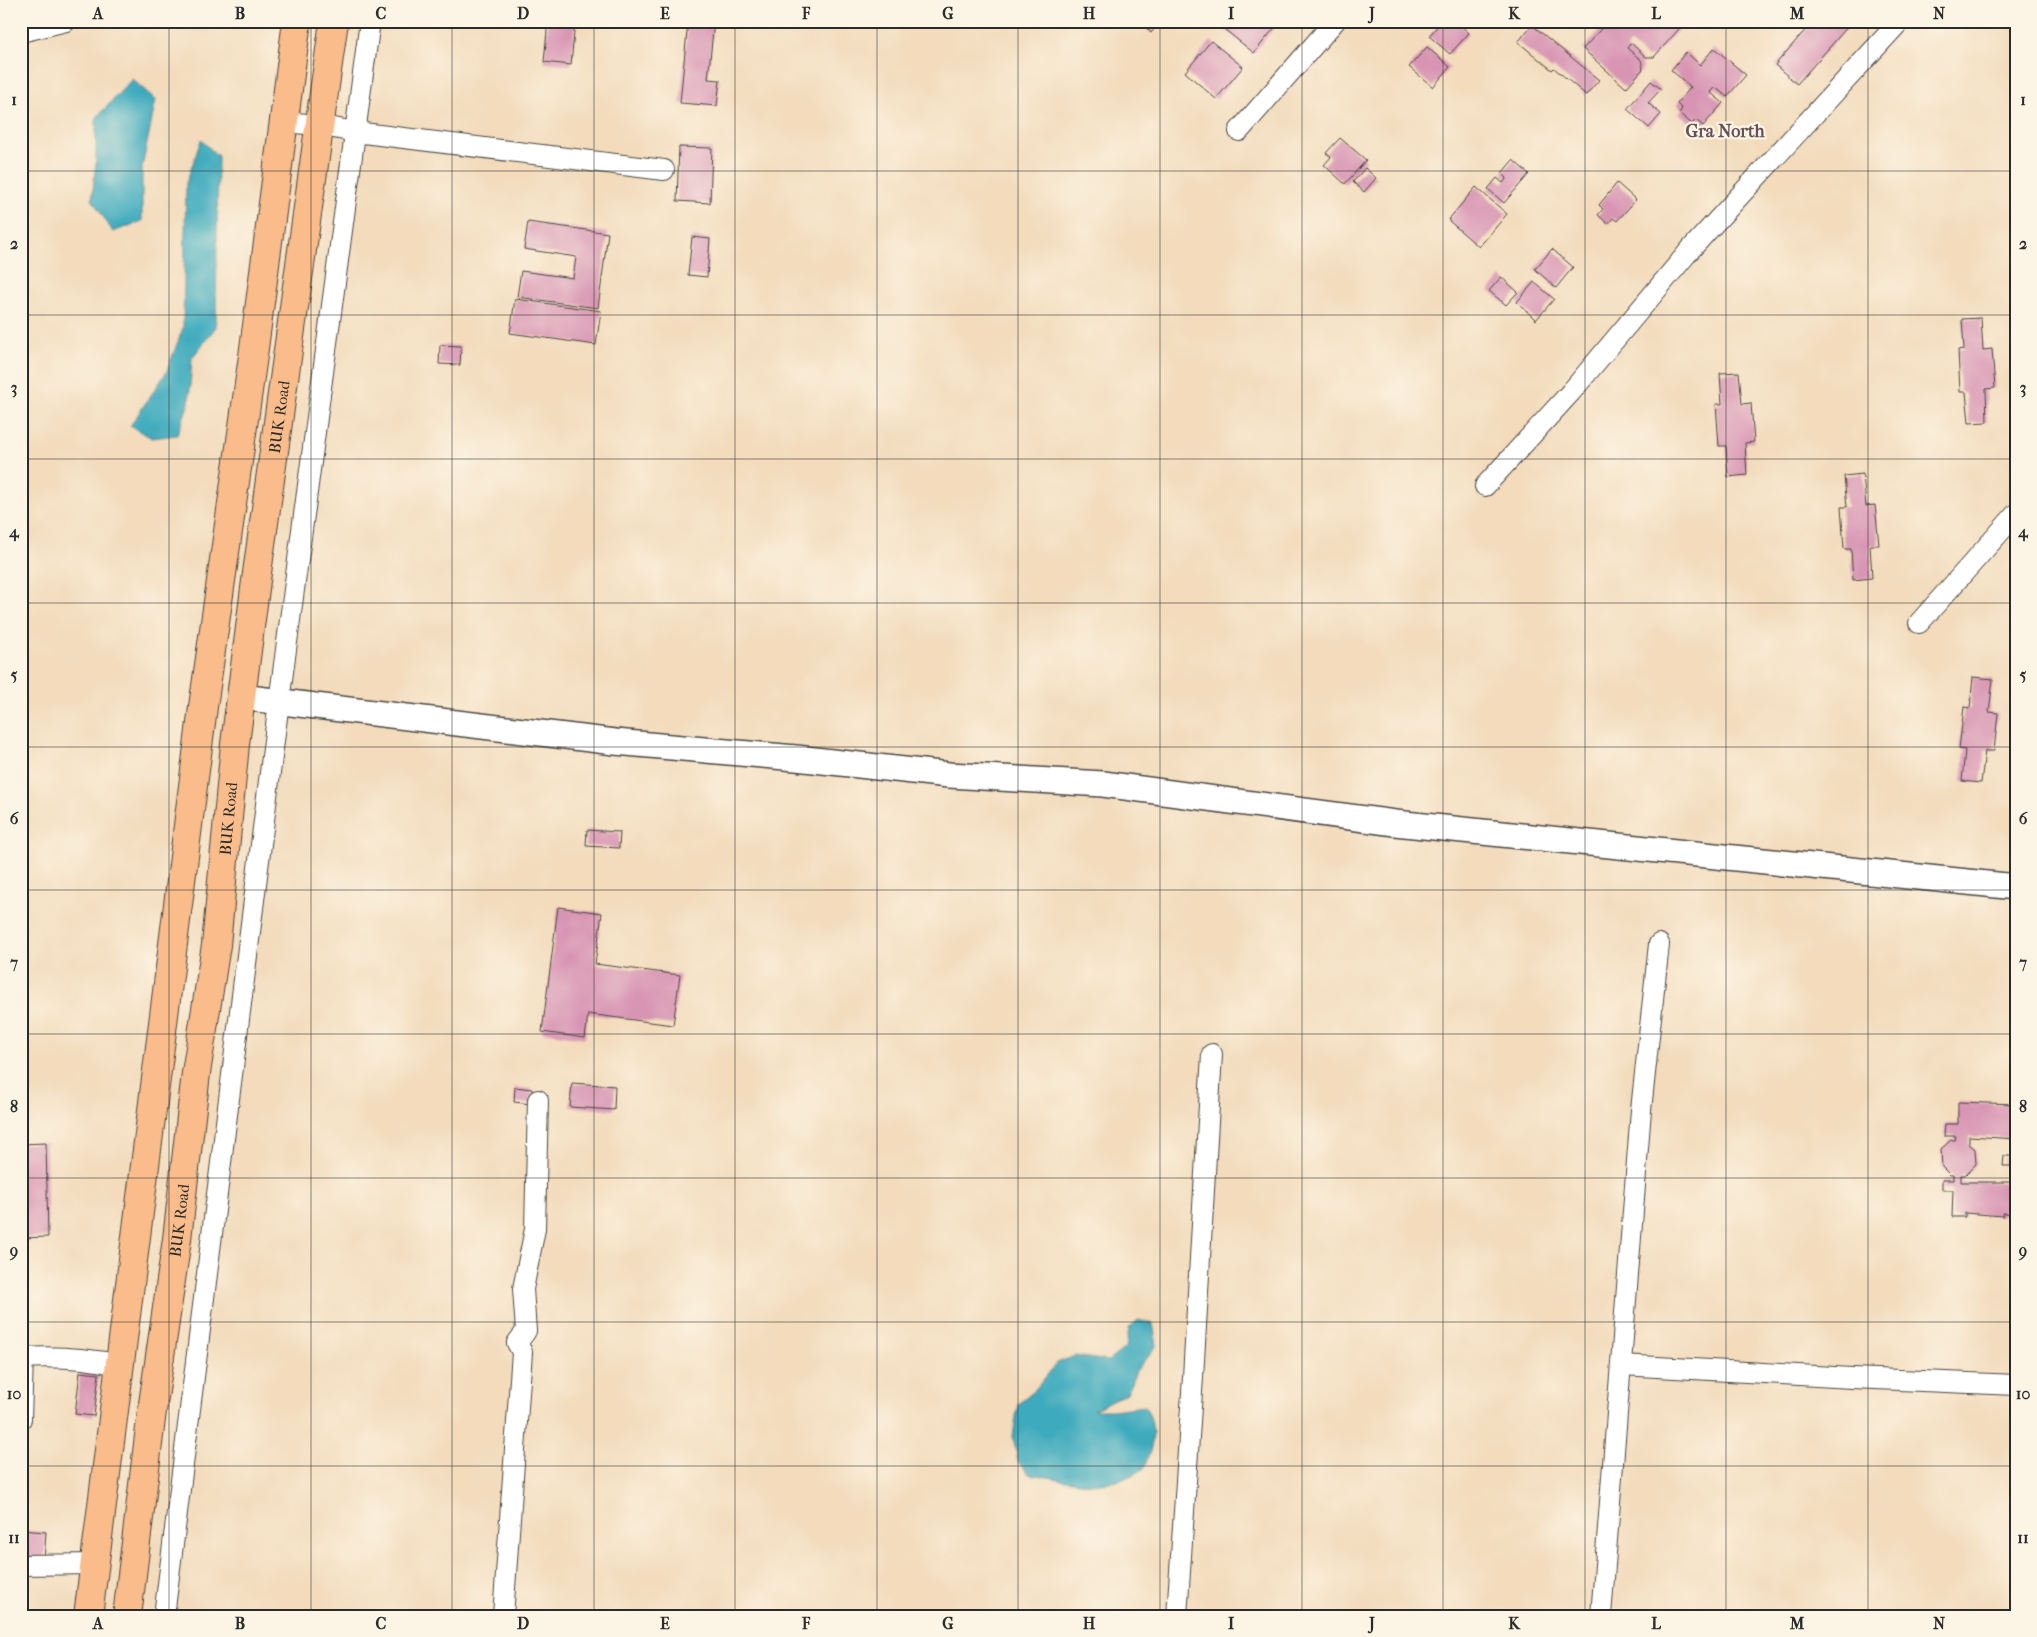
<svg xmlns="http://www.w3.org/2000/svg" width="2037" height="1637" viewBox="0 0 2037 1637" font-family="'IM FELL French Canon',serif">
  <style>
    .water { fill: #3eaabd; stroke: #346a74 }
    .building { fill: #d895b3 }
    .lines { fill: none; stroke-linecap: round; stroke-linejoin: round }
    .minor-casing { stroke: #494541; stroke-width: 22 }
    .tertiary-casing { stroke: #494541; stroke-width: 28 }
    .primary-casing { stroke: #494541; stroke-width: 30 }
    .minor { stroke: #fff; stroke-width: 20 }
    .tertiary { stroke: #fff; stroke-width: 25 }
    .primary { stroke: #f9bc8a; stroke-width: 28 }
    .grid { fill: none; stroke: #2b2b2b; stroke-width: 1; stroke-opacity: 0.55 }
    .labels { text-anchor: middle; stroke-width: 4.5; stroke-linejoin: round; paint-order: stroke }
    .street-label { font-size: 16px; fill: #2b2b2b; stroke: #fcf5e5 }
    .neighbourhood-label { font-size: 18px; font-weight: bold; fill: #68505b; stroke: #fcf5e5 }
    .neatline { fill: none; stroke: #2b2b2b; stroke-width: 2 }
    .grid-label { font-size: 16px; text-anchor: middle; font-weight: bold; fill: #2b2b2b }
  </style>
  <rect width="100%" height="100%" fill="#fcf5e5"/>
  <filter id="ink" filterUnits="userSpaceOnUse"><feTurbulence type="fractalNoise" baseFrequency=".02" numOctaves="2"/><feDisplacementMap in="SourceGraphic" scale="10" xChannelSelector="R" yChannelSelector="G"/><feConvolveMatrix kernelMatrix="1 2 1 2 8 2 1 2 1" color-interpolation-filters="sRGB"/></filter>
  <filter id="wash" filterUnits="userSpaceOnUse"><feTurbulence type="fractalNoise" baseFrequency=".0096" numOctaves="4" result="noise"/><feDisplacementMap in="SourceGraphic" scale="20" xChannelSelector="R" yChannelSelector="G"/><feGaussianBlur stdDeviation="1.12" result="paint"/><feColorMatrix in="noise" values="0 0 0 0 0 0 0 0 0 0 0 0 0 0 0 0 0 1.4 0 .05"/><feComposite in="paint" operator="in"/></filter>
  <g filter="url(#wash)">
    <rect width="100%" height="100%" fill="#f3dbbc"/>
    <g class="water">
      <path d="M132,79L156,100L142,168V221L113,232L92,199L96,162V118Z"/>
      <path d="M201,140L218,156L216,327L192,358L189,403L177,435L152,438L130,426L166,373L183,328L186,183Z"/>
      <path d="M1138,1320L1153,1324L1157,1345L1136,1371L1127,1393L1093,1410H1112L1145,1406C1158,1429 1153,1447 1143,1470L1119,1481L1090,1484L1029,1474L1018,1462L1013,1436L1018,1404L1033,1392L1057,1363L1075,1356L1108,1361L1126,1347L1129,1328Z"/>
    </g>
    <g id="blocks">
      <g class="building">
        <path d="M548,21H575L571,65L544,62Z"/>
        <path d="M688,21H714L708,79L720,80L717,106L680,103Z"/>
        <path d="M1140,21H1161L1151,33Z"/>
        <path d="M1230,21H1280L1254,53L1224,29Z"/>
        <path d="M1442,21H1456L1469,33L1450,54L1429,36Z"/>
        <path d="M1608,21H1686L1654,57H1646L1631,43L1627,48L1641,60L1643,69L1626,88L1583,49Z"/>
        <path d="M1766,21H1786L1777,31Z"/>
        <path d="M1813,21L1851,23L1797,84L1775,65Z"/>
        <path d="M1532,25L1599,80L1586,95L1554,68L1552,70L1518,42Z"/>
        <path d="M1211,41L1243,67L1216,99L1185,72Z"/>
        <path d="M1427,47L1450,67L1433,87L1409,67Z"/>
        <path d="M1714,48L1746,75L1727,97L1715,87L1710,92L1723,103L1703,126L1696,120L1692,124L1679,113L1682,109L1677,104L1691,87L1671,70L1686,52L1700,65Z"/>
        <path d="M1651,81L1661,89L1648,103L1661,114L1649,128L1627,109Z"/>
        <path d="M1340,138L1366,160L1345,184L1324,165L1331,157L1326,153Z"/>
        <path d="M679,147L712,148L710,203L677,201Z"/>
        <path d="M1513,160L1529,174L1504,203L1488,189L1497,178L1503,183L1507,178L1502,173Z"/>
        <path d="M1365,168L1376,178L1364,192L1353,182Z"/>
        <path d="M1617,183L1636,200L1617,221L1613,218L1608,224L1598,215L1603,209L1599,205Z"/>
        <path d="M1476,187L1507,214L1479,247L1448,220Z"/>
        <path d="M528,222L608,233L598,308L517,297L521,271L573,278L576,257L524,249Z"/>
        <path d="M692,237L710,239L707,277L688,275Z"/>
        <path d="M1552,249L1573,267L1556,288L1535,269Z"/>
        <path d="M1501,277L1518,292L1506,305L1489,291Z"/>
        <path d="M1534,282L1554,299L1536,320L1517,302Z"/>
        <path d="M515,299L601,311L596,345L510,333Z"/>
        <path d="M1981,318L1983,350L1992,349L1995,388L1986,389L1987,422L1969,423L1966,392H1960L1958,350L1964,349L1962,319Z"/>
        <path d="M440,345L461,346L460,365L439,364Z"/>
        <path d="M1739,372L1742,404L1751,403L1754,442L1745,443L1747,475L1728,477L1726,446H1719L1716,404H1722L1720,373Z"/>
        <path d="M1863,474L1866,506L1875,505L1879,545H1870L1872,578L1853,580L1851,549H1844L1841,507H1847L1844,476Z"/>
        <path d="M1973,677L1993,679L1989,712L1998,713L1994,751H1985L1981,783L1962,781L1965,750L1959,749L1964,707L1970,708Z"/>
        <path d="M587,830L620,832L619,848L586,846Z"/>
        <path d="M558,907L602,913L595,964L680,975L673,1025L588,1014L585,1038L542,1032Z"/>
        <path d="M572,1083L615,1086L614,1110L570,1107Z"/>
        <path d="M515,1087L532,1089L531,1104L514,1102Z"/>
        <path d="M1958,1102L2016,1104V1139L1969,1136V1144L1975,1149L1976,1164L1965,1175H1961V1182H2016V1214L2002,1213L2003,1216L1965,1213V1217H1952L1953,1190H1942V1180H1953V1175H1950L1942,1167L1941,1149L1951,1140H1955L1956,1136H1944L1945,1124H1958Z"/>
        <path d="M46,1143L48,1237L21,1238V1144Z"/>
        <path d="M2004,1156H2016V1166H2003Z"/>
        <path d="M80,1372L99,1374L94,1416L75,1414Z"/>
        <path d="M21,1530L46,1532L44,1562L21,1560Z"/>
      </g>
    </g>
  </g>
  <g filter="url(#ink)">
    <use href="#blocks" fill-opacity="0" stroke="#494541" stroke-width="1"/>
    <g class="lines">
      <defs>
        <g id="minor">
          <path d="M21,32L66,21"/>
          <path d="M284,122L318,125L355,132L664,170"/>
          <path d="M1239,131L1335,21"/>
          <path d="M1485,486L1571,392L1690,250L1900,21"/>
          <path d="M1919,623L2016,514"/>
          <path d="M21,1358C55,1356 87,1358 120,1365"/>
          <path d="M1621,1365L1852,1378L2016,1385"/>
          <path d="M21,1419L23,1358"/>
          <path d="M21,1565L96,1564"/>
          <path d="M164,1616L277,717L370,21"/>
          <path d="M503,1616L522,1352L517,1343L526,1331L523,1289L535,1229L538,1100"/>
          <path d="M1177,1616L1193,1377L1212,1054"/>
          <path d="M1601,1616L1641,1110L1659,944"/>
        </g>
        <path id="tertiary" d="M241,697L615,742L796,758L949,775L1103,784L1395,823L2016,887"/>
        <g id="primary">
          <path d="M88,1616L203,707L253,356L297,21"/>
          <path id="s1" d="M127,1616L152,1411L177,1239L196,1073L216,945L235,744L257,573L334,21"/>
        </g>
      </defs>
      <use href="#minor" class="minor-casing"/>
      <use href="#tertiary" class="tertiary-casing"/>
      <use href="#primary" class="primary-casing"/>
      <use href="#minor" class="minor"/>
      <use href="#tertiary" class="tertiary"/>
      <use href="#primary" class="primary"/>
    </g>
  </g>
  <path class="grid" d="M169,21V1616M311,21V1616M452,21V1616M594,21V1616M735,21V1616M877,21V1616M1018,21V1616M1160,21V1616M1302,21V1616M1443,21V1616M1585,21V1616M1726,21V1616M1868,21V1616M21,171H2016M21,315H2016M21,459H2016M21,603H2016M21,747H2016M21,890H2016M21,1034H2016M21,1178H2016M21,1322H2016M21,1466H2016"/>
  <g class="labels">
    <g class="street-label">
      <text dy="6" stroke="none"><textPath href="#s1" startOffset="1209">BUK Road</textPath></text>
      <text dy="6" stroke="none"><textPath href="#s1" startOffset="804">BUK Road</textPath></text>
      <text dy="6" stroke="none"><textPath href="#s1" startOffset="399">BUK Road</textPath></text>
    </g>
    <g class="neighbourhood-label">
      <text x="1725" y="137">Gra North</text>
    </g>
  </g>
  <rect width="2037" height="1637" fill="none" stroke="#fcf5e5" stroke-width="55"/>
  <rect x="28" y="28" width="1982" height="1582" class="neatline"/>
  <g class="grid-label">
    <text x="98" y="19">A</text>
    <text x="240" y="19">B</text>
    <text x="381" y="19">C</text>
    <text x="523" y="19">D</text>
    <text x="665" y="19">E</text>
    <text x="806" y="19">F</text>
    <text x="948" y="19">G</text>
    <text x="1089" y="19">H</text>
    <text x="1231" y="19">I</text>
    <text x="1372" y="19">J</text>
    <text x="1514" y="19">K</text>
    <text x="1656" y="19">L</text>
    <text x="1797" y="19">M</text>
    <text x="1939" y="19">N</text>
    <text x="14" y="105">1</text>
    <text x="2023" y="105">1</text>
    <text x="14" y="249">2</text>
    <text x="2023" y="249">2</text>
    <text x="14" y="393">3</text>
    <text x="2023" y="393">3</text>
    <text x="14" y="537">4</text>
    <text x="2023" y="537">4</text>
    <text x="14" y="680">5</text>
    <text x="2023" y="680">5</text>
    <text x="14" y="824">6</text>
    <text x="2023" y="824">6</text>
    <text x="14" y="968">7</text>
    <text x="2023" y="968">7</text>
    <text x="14" y="1112">8</text>
    <text x="2023" y="1112">8</text>
    <text x="14" y="1256">9</text>
    <text x="2023" y="1256">9</text>
    <text x="14" y="1399">10</text>
    <text x="2023" y="1399">10</text>
    <text x="14" y="1543">11</text>
    <text x="2023" y="1543">11</text>
    <text x="98" y="1629">A</text>
    <text x="240" y="1629">B</text>
    <text x="381" y="1629">C</text>
    <text x="523" y="1629">D</text>
    <text x="665" y="1629">E</text>
    <text x="806" y="1629">F</text>
    <text x="948" y="1629">G</text>
    <text x="1089" y="1629">H</text>
    <text x="1231" y="1629">I</text>
    <text x="1372" y="1629">J</text>
    <text x="1514" y="1629">K</text>
    <text x="1656" y="1629">L</text>
    <text x="1797" y="1629">M</text>
    <text x="1939" y="1629">N</text>
  </g>
</svg>
